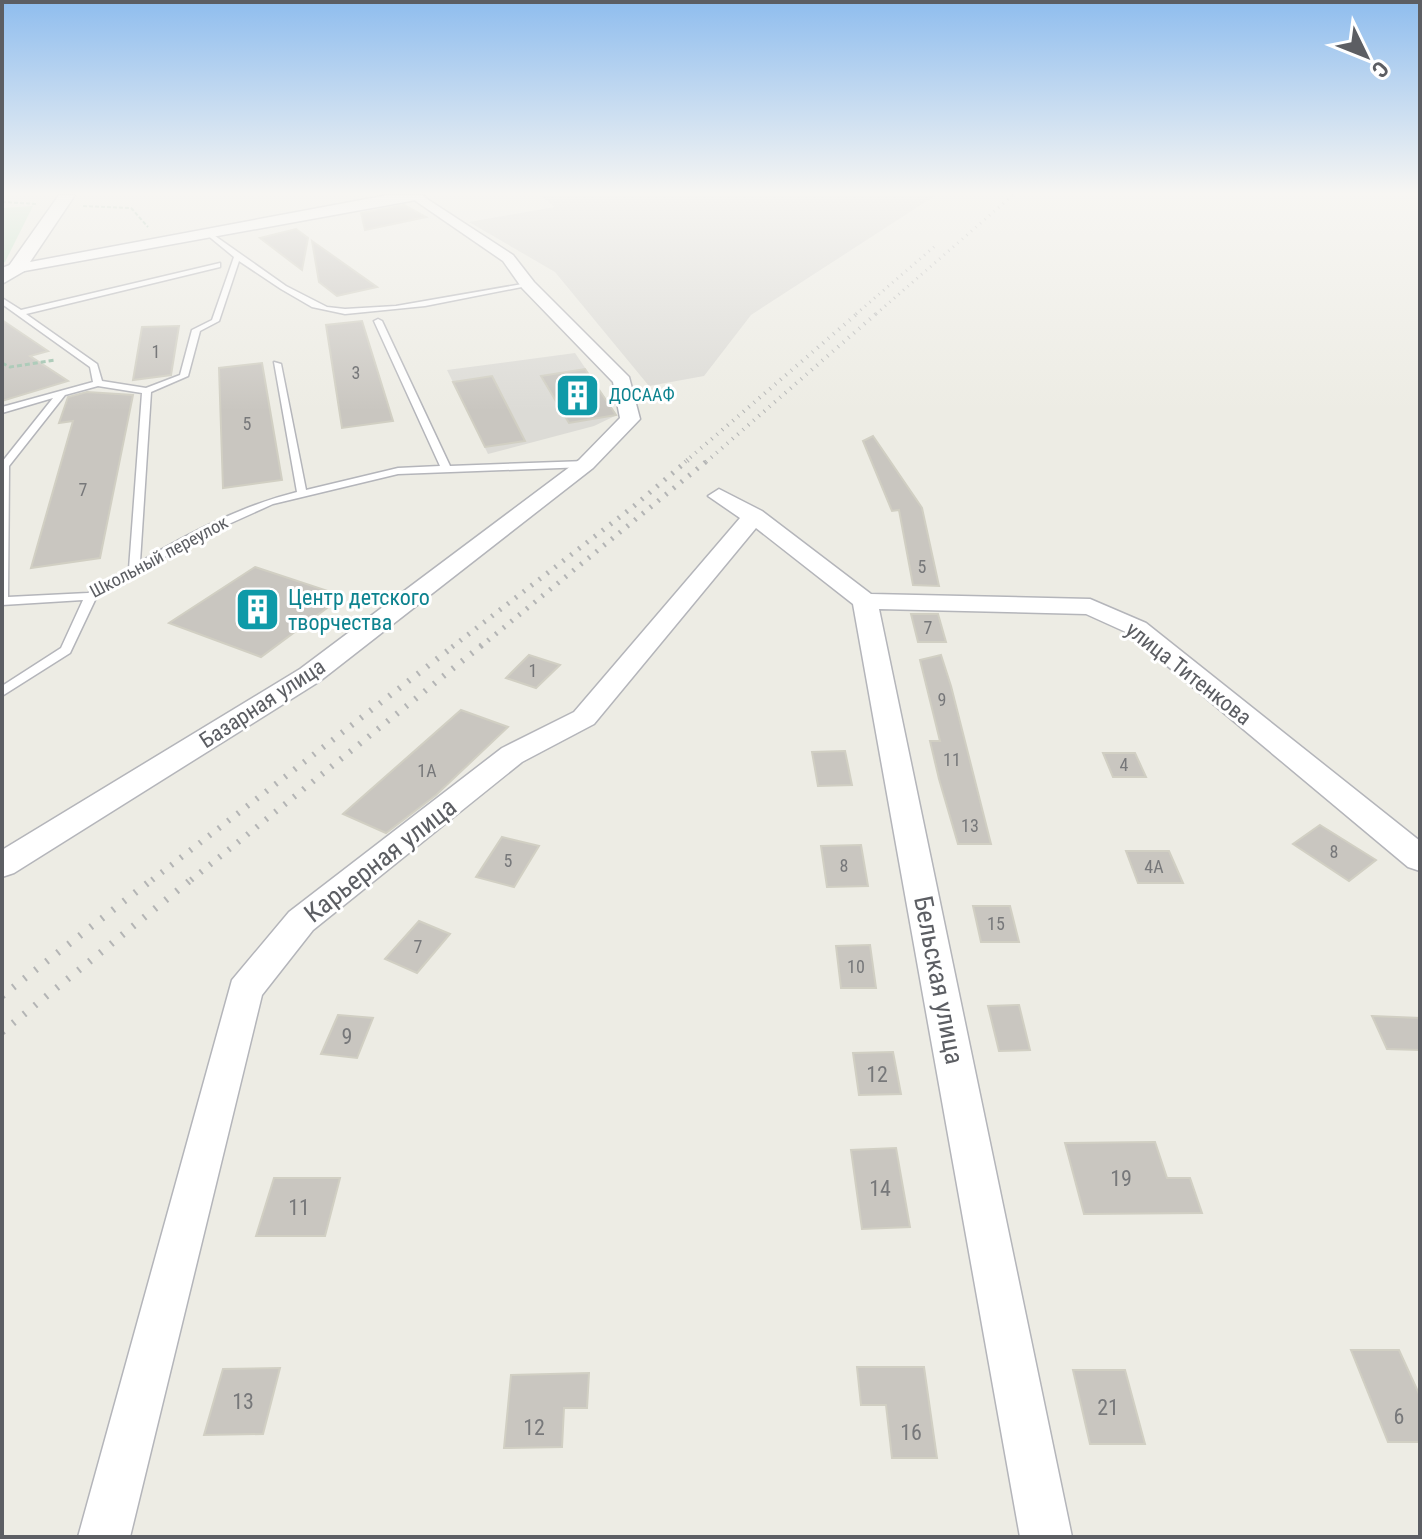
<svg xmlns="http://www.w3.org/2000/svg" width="1422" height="1539" viewBox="0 0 1422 1539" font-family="'Roboto Condensed',sans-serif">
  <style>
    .industrial { fill: #dcdbd6 }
    .green { fill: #c2e2c7 }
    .building { fill: #c9c6c0; stroke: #d1cfc3; stroke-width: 2 }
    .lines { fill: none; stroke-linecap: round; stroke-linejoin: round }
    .service-casing { stroke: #b4b5ba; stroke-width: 3 }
    .minor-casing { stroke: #b4b5ba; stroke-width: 3 }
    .tertiary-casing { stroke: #b4b5ba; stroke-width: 3 }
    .secondary-casing { stroke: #b5b7bc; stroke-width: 3 }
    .path-far1 { stroke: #9ac0aa; stroke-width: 2; stroke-dasharray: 4 2; stroke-linecap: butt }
    .path { stroke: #9ac0aa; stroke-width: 3; stroke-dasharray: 5 3; stroke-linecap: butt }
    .service { fill: #fff; fill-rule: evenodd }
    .minor { fill: #fff; fill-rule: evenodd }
    .tertiary { fill: #fff; fill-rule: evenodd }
    .secondary { fill: #fff; fill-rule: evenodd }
    .rail-far4 { stroke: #b4b5b5; stroke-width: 3; stroke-dasharray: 1 5; stroke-linecap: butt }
    .rail-far3 { stroke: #b4b5b5; stroke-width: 4; stroke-dasharray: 1 6; stroke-linecap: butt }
    .rail-far2 { stroke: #b4b5b5; stroke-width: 5; stroke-dasharray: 2 8; stroke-linecap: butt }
    .rail-far1 { stroke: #b4b5b5; stroke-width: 6; stroke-dasharray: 2 10; stroke-linecap: butt }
    .rail { stroke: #b4b5b5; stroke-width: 7; stroke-dasharray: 2 12; stroke-linecap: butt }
    .labels { text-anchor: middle; stroke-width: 6; stroke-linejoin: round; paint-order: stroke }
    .number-label { font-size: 18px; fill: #77787a }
    .far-culture-label { font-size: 18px; fill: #0d838f; stroke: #fff; text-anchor: start }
    .far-street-label { font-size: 18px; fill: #5c5e63; stroke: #fff }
    .culture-label { font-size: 22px; fill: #0d838f; stroke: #fff; text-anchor: start }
    .street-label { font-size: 22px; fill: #5c5e63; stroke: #fff }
    .near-number-label { font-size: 22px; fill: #77787a }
    .near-street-label { font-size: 26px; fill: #5c5e63; stroke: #fff }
  </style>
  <rect width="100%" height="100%" fill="#edece4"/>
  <g class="industrial">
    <path d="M540,195H936L751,315L704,376L649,386L555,272L469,222L555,207Z"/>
    <path d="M575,353L617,415L594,426L488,454L447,370Z"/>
  </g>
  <path class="green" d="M33,206L5,262L2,263V208Z"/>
  <g class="building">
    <path d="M404,205L426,217L365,230L361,213Z"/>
    <path d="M296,229L308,238L302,270L260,238Z"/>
    <path d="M312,241L377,287L337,296L319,282Z"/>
    <path d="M2,320L48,351L30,356L68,381L2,401Z"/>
    <path d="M362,321L393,421L342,428L326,325Z"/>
    <path d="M179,326L171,375L133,380L142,327Z"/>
    <path d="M262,363L282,480L223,488L219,368Z"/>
    <path d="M585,369L616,415L569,423L541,376Z"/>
    <path d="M492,376L525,441L485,447L453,382Z"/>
    <path d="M87,392L133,395L100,558L31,568L73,421L59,423L68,397Z"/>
    <path d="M873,436L922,508L939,586L913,585L899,510L892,511L863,441Z"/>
    <path d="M255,567L343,596L261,657L169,623Z"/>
    <path d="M911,614H938L946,642H918Z"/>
    <path d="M529,655L560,665L536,688L506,678Z"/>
    <path d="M941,655L951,686L991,844H958L939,779L930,741H940L920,660Z"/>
    <path d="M461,710L508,727L436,795L386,833L343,814Z"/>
    <path d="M845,751L852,785L818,786L812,752Z"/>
    <path d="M1103,753H1135L1146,777H1113Z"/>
    <path d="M1320,825L1376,860L1349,881L1293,844Z"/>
    <path d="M502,837L539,846L514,887L476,877Z"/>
    <path d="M861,845L868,886L827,887L821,846Z"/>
    <path d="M1126,851H1169L1183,883H1138Z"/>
    <path d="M973,906H1010L1019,942H981Z"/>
    <path d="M419,921L450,934L417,973L385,959Z"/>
    <path d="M870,945L876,988H841L836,946Z"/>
    <path d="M1019,1005L1030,1050L999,1051L988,1006Z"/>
    <path d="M338,1015L373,1018L357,1058L321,1054Z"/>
    <path d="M1372,1016L1420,1018V1050L1387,1049Z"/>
    <path d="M893,1052L901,1094L859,1095L853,1053Z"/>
    <path d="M1155,1142L1167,1178H1190L1202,1213L1084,1214L1065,1143Z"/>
    <path d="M896,1148L910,1227L862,1229L851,1150Z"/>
    <path d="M274,1178H340L325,1236H256Z"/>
    <path d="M1351,1350H1399L1420,1396V1442H1388Z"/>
    <path d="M857,1367H924L937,1458H892L886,1405H861Z"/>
    <path d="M280,1368L263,1434L204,1435L223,1369Z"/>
    <path d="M1073,1370H1125L1145,1444H1090Z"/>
    <path d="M589,1373L587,1408H564L562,1447L504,1448L511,1375Z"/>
  </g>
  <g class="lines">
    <defs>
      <path id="service" d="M208,231L286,286L327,307L345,309L396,306L528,283L532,285L425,306L345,314L312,307L281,289L239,261L219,321L200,331L188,376L151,392L140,562C189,533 241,506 297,492L274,362L281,364L306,490L398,468L440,466L374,321L378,319L382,321L450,466L586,461L591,464L586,467L398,474L273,504L191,541L96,598L70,653L2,696V686L61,648L83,600L2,605V462L53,398L2,413V407L93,382L90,367L2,304V298L21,310L220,263V267L26,314L97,364L102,381L146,388L180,375L192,330L212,320L234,257L206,234ZM98,386L142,393L129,569L88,593L8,597L9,466L65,395Z"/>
      <g id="minor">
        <path d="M407,195H421L513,255L534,282L629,377L640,419L593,468L320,681L14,873L2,877V850L300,669L579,460L620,418L613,382L522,288L503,261Z"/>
        <path d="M719,489L762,511L871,594L1090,599L1146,623L1420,841V871L1408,867L1128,633L1086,614L879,609L1072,1537H1020L853,604L756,528L594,724L522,762L313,930L262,995L130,1537H78L232,980L289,912L502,748L574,712L740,518L708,496Z"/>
      </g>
      <path id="tertiary" d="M59,195H75L30,262L388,195H424L416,200L8,274L6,270Z"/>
      <path id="secondary" d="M15,263L26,270L2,284V268Z"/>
    </defs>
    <use href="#service" class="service-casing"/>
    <use href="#minor" class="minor-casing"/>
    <use href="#tertiary" class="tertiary-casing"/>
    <use href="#secondary" class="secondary-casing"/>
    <g class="path-far1">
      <path d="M2,202L37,204"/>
      <path d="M83,206L131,208L148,227"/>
    </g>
    <path class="path" d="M2,363L10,367L55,360"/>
    <use href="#service" class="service"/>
    <use href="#minor" class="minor"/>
    <use href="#tertiary" class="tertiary"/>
    <use href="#secondary" class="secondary"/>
    <g class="rail-far4">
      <path d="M856,314L935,246"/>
      <path d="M876,314L1013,195"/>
    </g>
    <g class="rail-far3">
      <path d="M685,462L859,312"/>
      <path d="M706,462L878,312"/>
    </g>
    <g class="rail-far2">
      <path d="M452,647L634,506L688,460"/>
      <path d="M480,647L708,460"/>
    </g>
    <g class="rail-far1">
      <path d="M152,880L455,645"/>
      <path d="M191,880L482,645"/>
    </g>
    <g class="rail">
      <path d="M2,996L154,878"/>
      <path d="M2,1032L193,878"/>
    </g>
  </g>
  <linearGradient id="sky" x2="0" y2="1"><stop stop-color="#8fbdee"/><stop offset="0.47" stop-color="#f7f6f3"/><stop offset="1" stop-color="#f7f6f3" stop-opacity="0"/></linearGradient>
  <rect width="1422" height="411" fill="url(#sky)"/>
  <defs>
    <symbol id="building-square" viewBox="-11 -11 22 22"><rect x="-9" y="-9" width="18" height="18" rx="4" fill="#0f9aa8" stroke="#fff"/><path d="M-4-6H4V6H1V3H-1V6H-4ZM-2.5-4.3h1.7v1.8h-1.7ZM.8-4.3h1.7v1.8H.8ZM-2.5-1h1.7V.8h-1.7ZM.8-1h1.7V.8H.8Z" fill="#fff"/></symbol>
  </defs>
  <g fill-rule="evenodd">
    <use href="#building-square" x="552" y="370" width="51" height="51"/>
    <use href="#building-square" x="232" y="584" width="51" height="51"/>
  </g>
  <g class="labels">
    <g class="number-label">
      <text x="156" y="358">1</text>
      <text x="356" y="379">3</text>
      <text x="247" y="430">5</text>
      <text x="83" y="496">7</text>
      <text x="922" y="573">5</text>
      <text x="928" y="634">7</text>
      <text x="533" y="677">1</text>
      <text x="942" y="706">9</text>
      <text x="952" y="766">11</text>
      <text x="1124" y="771">4</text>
      <text x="427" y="777">1А</text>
      <text x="970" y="832">13</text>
      <text x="1334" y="858">8</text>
      <text x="508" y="867">5</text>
      <text x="844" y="872">8</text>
      <text x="1154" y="873">4А</text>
      <text x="996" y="930">15</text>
      <text x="418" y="953">7</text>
      <text x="856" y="973">10</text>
    </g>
    <g class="far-culture-label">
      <text x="609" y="401">ДОСААФ</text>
    </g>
    <g class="far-street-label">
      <text transform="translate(159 557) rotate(-28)" y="6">Школьный переулок</text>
    </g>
    <g class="culture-label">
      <text x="288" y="605">Центр детского<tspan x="288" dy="25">творчества</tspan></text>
    </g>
    <g class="street-label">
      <text transform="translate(1189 673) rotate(38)" y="8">улица Титенкова</text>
      <text transform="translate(262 703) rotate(-33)" y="8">Базарная улица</text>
    </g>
    <g class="near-number-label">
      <text x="347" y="1044">9</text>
      <text x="877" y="1082">12</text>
      <text x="1121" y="1186">19</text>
      <text x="880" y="1196">14</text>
      <text x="299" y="1215">11</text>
      <text x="243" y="1409">13</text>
      <text x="1108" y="1415">21</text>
      <text x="1399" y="1424">6</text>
      <text x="534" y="1435">12</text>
      <text x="911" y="1440">16</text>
    </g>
    <g class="near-street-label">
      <text transform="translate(380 860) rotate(-38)" y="9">Карьерная улица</text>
      <text transform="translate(939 980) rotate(79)" y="9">Бельская улица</text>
    </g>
  </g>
  <rect width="1422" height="1539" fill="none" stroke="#5c5e63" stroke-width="8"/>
  <g transform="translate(1366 56) rotate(133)" stroke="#ffffff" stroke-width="6" paint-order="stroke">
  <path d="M0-6L14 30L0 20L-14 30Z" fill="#5c5e63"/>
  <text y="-12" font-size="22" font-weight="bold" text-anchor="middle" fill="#5c5e63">С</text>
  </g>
</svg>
